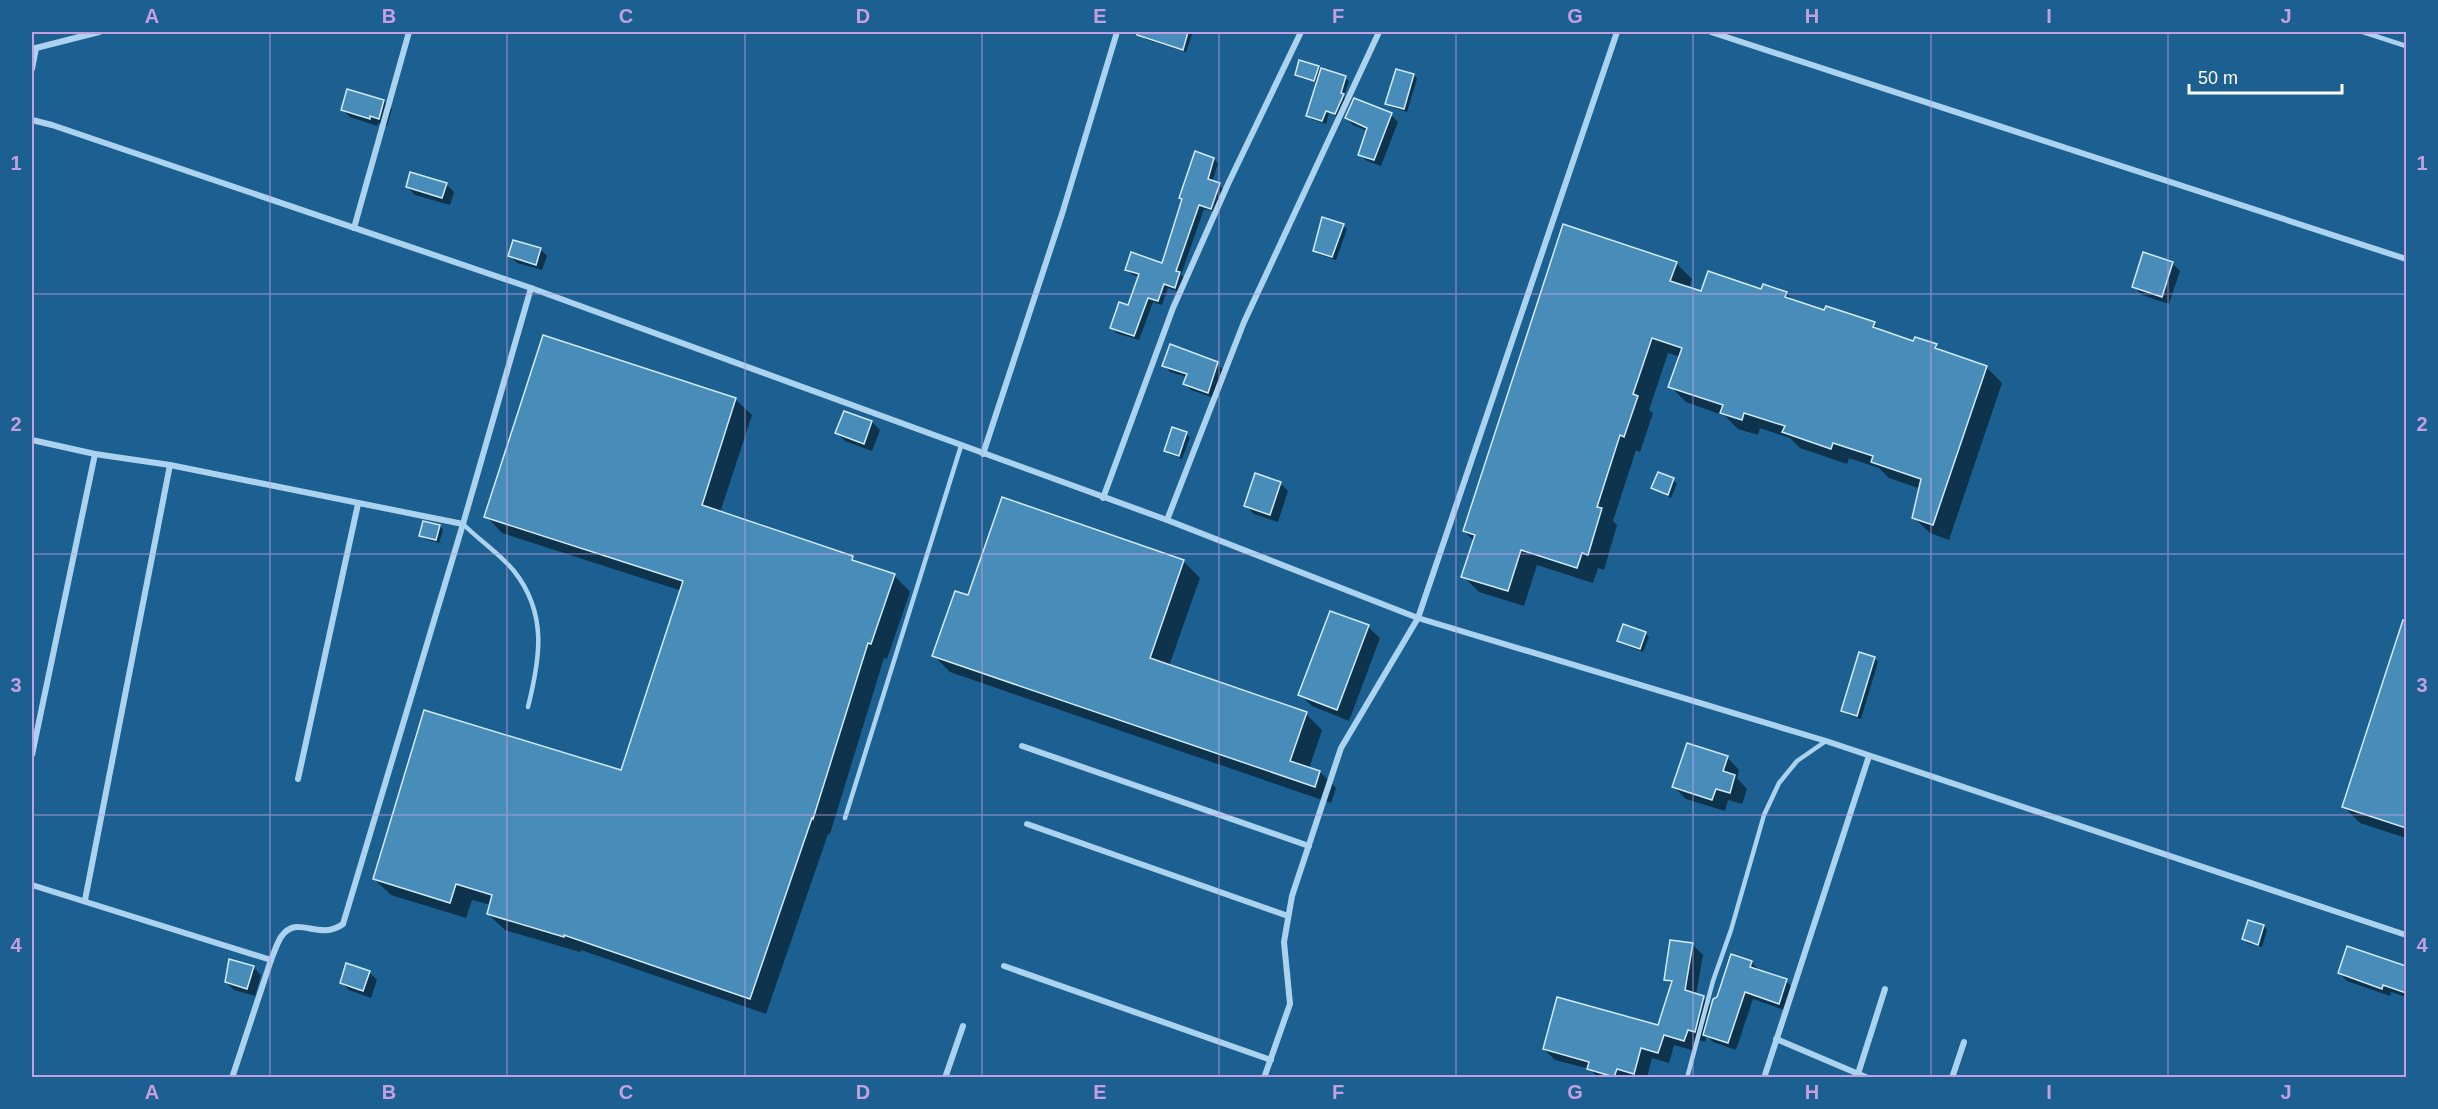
<svg xmlns="http://www.w3.org/2000/svg" width="2438" height="1109" viewBox="0 0 2438 1109" font-family="Helvetica,sans-serif">
  <style>
    .shadow { fill: #0007 }
    .building { fill: #488cba; stroke: #d1eafa; stroke-width: 1.5 }
    .lines { fill: none; stroke-linecap: round; stroke-linejoin: round }
    .lane { stroke: #abd3ef; stroke-width: 4.5 }
    .street { stroke: #abd3ef; stroke-width: 6 }
    .grid { fill: none; stroke: #c4a0e2; stroke-width: 1.5; stroke-opacity: 0.55 }
    .neatline { fill: none; stroke: #c4a0e2; stroke-width: 2 }
    .grid-label { font-size: 20px; text-anchor: middle; font-weight: bold; fill: #c4a0e2 }
  </style>
  <rect width="100%" height="100%" fill="#1b6091"/>
  <g class="shadow">
    <path d="M1142,32H1193L1186,52L1145,39L1141,35Z"/>
    <path d="M1318,67L1345,78L1349,81L1344,96L1347,99L1339,117L1329,113L1326,124L1311,119L1307,115L1318,83L1300,78L1297,74Z"/>
    <path d="M1414,75L1417,79L1407,112L1391,107L1387,103Z"/>
    <path d="M348,91L384,101L392,109L387,126L378,123L377,126L350,117L342,109Z"/>
    <path d="M1391,115L1398,122L1381,166L1367,161L1360,155L1368,131L1353,125L1346,118Z"/>
    <path d="M1214,159L1218,164L1212,182L1224,189L1216,212L1204,209L1181,275L1184,278L1180,292L1168,288L1162,305L1153,302L1139,340L1116,333L1112,328L1129,307L1139,277L1131,274L1126,269L1163,264L1183,201L1180,198Z"/>
    <path d="M446,184L454,192L450,205L415,195L407,187Z"/>
    <path d="M1323,219L1343,226L1347,229L1336,260L1318,254L1315,250Z"/>
    <path d="M540,249L547,256L542,270L517,263L510,256Z"/>
    <path d="M1676,263L1692,279L1689,288L1702,292L1762,291L1786,293L1794,301L1825,312L1874,324L1882,331L1914,343L1936,346L1943,352L1986,367L2002,383L1949,540L1930,533L1913,517L1921,489L1889,478L1879,468L1849,458L1847,464L1800,448L1790,438L1760,428L1758,435L1738,429L1725,416L1686,402L1670,386L1680,357L1668,353L1649,410L1653,413L1640,452L1636,450L1613,521L1617,525L1604,570L1598,568L1593,583L1537,565L1524,606L1479,592L1463,576L1474,541L1464,531Z"/>
    <path d="M2172,263L2180,271L2169,304L2142,295L2134,287Z"/>
    <path d="M1217,363L1223,370L1214,398L1191,390L1185,384L1187,377L1170,372L1164,365Z"/>
    <path d="M735,399L752,415L720,513L852,558L858,563L894,575L910,592L887,659L884,658L830,834H828L766,1014L581,950L580,952L505,930L488,914L491,905L472,900L466,918L391,895L374,879L622,772L682,591L502,533L486,516Z"/>
    <path d="M872,422L880,430L872,451L845,441L837,433Z"/>
    <path d="M1186,434L1190,437L1182,459L1169,454L1166,451Z"/>
    <path d="M1659,474L1677,483L1671,498L1653,488Z"/>
    <path d="M1280,483L1288,491L1278,522L1254,514L1246,506Z"/>
    <path d="M1003,499L1184,562L1200,578L1169,666L1306,714L1322,730L1309,769L1320,772L1336,788L1331,803L950,672L934,656L969,597Z"/>
    <path d="M424,523L440,526L443,530L439,543L425,539L421,535Z"/>
    <path d="M1331,612L1368,627L1380,638L1349,721L1312,706L1300,695Z"/>
    <path d="M2406,615V838L2360,823L2343,806Z"/>
    <path d="M1645,633L1649,637L1643,652L1622,644L1618,640Z"/>
    <path d="M1874,658L1878,662L1861,719L1846,714L1842,711Z"/>
    <path d="M1727,757L1739,770L1737,778L1747,789L1742,804L1728,800L1725,811L1686,799L1674,787Z"/>
    <path d="M2263,926L2267,930L2262,947L2247,943L2244,939Z"/>
    <path d="M1693,945L1703,955L1696,995L1703,998L1712,1007L1751,962L1759,970L1786,981L1794,989L1787,1011L1753,999L1736,1050L1713,1042L1707,1036L1705,1042L1699,1040L1695,1051L1674,1045L1669,1063L1652,1058L1647,1078H1598L1590,1069L1555,1060L1544,1049L1659,1026L1672,985L1666,979Z"/>
    <path d="M2348,948L2406,966V997L2391,992L2390,996L2347,981L2339,973Z"/>
    <path d="M253,967L261,975L255,996L234,990L226,982Z"/>
    <path d="M369,972L377,980L371,998L349,990L341,982Z"/>
  </g>
  <g class="building">
    <path d="M1137,32H1188L1183,50L1137,35Z"/>
    <path d="M1299,60L1319,66L1314,81L1295,75Z"/>
    <path d="M1321,68L1346,76L1341,93L1344,94L1335,114L1326,111L1322,121L1306,116Z"/>
    <path d="M1396,69L1414,74L1404,109L1385,104Z"/>
    <path d="M347,89L384,100L379,119L370,116V119L341,110Z"/>
    <path d="M1354,98L1392,113L1374,160L1358,155L1367,128L1345,118Z"/>
    <path d="M1195,151L1214,158L1208,179L1220,183L1211,209L1199,205L1176,271L1180,272L1175,288L1164,284L1158,301L1148,298L1134,336L1110,328L1119,302L1128,305L1139,274L1125,270L1131,252L1162,263L1182,199L1179,198Z"/>
    <path d="M410,172L447,183L442,198L406,187Z"/>
    <path d="M1322,217L1344,224L1332,257L1313,251Z"/>
    <path d="M1563,224L1677,262L1670,281L1701,291L1708,271L1761,289L1763,284L1787,292L1785,297L1824,310L1826,306L1875,322L1873,327L1913,341L1915,337L1937,344L1935,348L1987,366L1933,525L1912,518L1921,479L1871,462L1873,456L1833,443L1831,449L1782,432L1785,426L1744,413L1742,420L1720,413L1723,405L1668,387L1682,348L1652,338L1633,394L1638,396L1624,437L1620,435L1597,507L1602,508L1588,555L1582,553L1577,568L1521,550L1508,591L1461,577L1475,535L1463,531Z"/>
    <path d="M513,240L541,248L536,265L508,256Z"/>
    <path d="M2143,252L2173,262L2162,297L2132,287Z"/>
    <path d="M543,335L736,398L702,505L853,556L852,560L895,574L871,644L868,643L813,819L812,818L750,999L564,935V937L487,914L492,895L456,884L450,903L373,879L424,710L621,770L683,581L484,517Z"/>
    <path d="M1170,344L1218,362L1208,393L1183,384L1187,374L1162,366Z"/>
    <path d="M844,411L872,421L864,444L835,433Z"/>
    <path d="M1172,427L1187,432L1179,456L1164,451Z"/>
    <path d="M1658,472L1674,478L1668,495L1651,488Z"/>
    <path d="M1255,473L1281,482L1270,515L1244,506Z"/>
    <path d="M1002,497L1184,560L1150,658L1307,712L1290,761L1320,771L1315,787L932,656L955,591L968,595Z"/>
    <path d="M423,521L440,525L436,540L419,536Z"/>
    <path d="M1330,611L1369,625L1337,710L1298,695Z"/>
    <path d="M2403,620L2406,621V828L2342,807Z"/>
    <path d="M1623,624L1646,632L1640,649L1617,641Z"/>
    <path d="M1859,652L1875,657L1857,716L1841,711Z"/>
    <path d="M1687,743L1728,756L1723,771L1735,775L1730,793L1716,789L1712,800L1672,787Z"/>
    <path d="M2248,920L2264,925L2258,945L2242,939Z"/>
    <path d="M1670,940L1693,943L1685,990L1704,996L1695,1032L1688,1030L1684,1041L1664,1035L1658,1053L1641,1048L1634,1074L1617,1069L1614,1077L1587,1069L1589,1062L1543,1049L1557,997L1658,1025L1672,981L1664,980Z"/>
    <path d="M2347,946L2406,966V993L2383,985L2382,989L2338,973Z"/>
    <path d="M1731,954L1752,961L1750,967L1787,979L1779,1004L1745,992L1728,1043L1703,1035L1713,999L1717,997Z"/>
    <path d="M229,959L254,966L247,989L225,982Z"/>
    <path d="M346,963L370,971L363,991L340,983Z"/>
  </g>
  <g class="lines">
    <g class="lane">
      <path d="M2363,32L2406,46"/>
      <path d="M463,524C479,540 500,554 514,571C548,614 540,659 528,707"/>
      <path d="M845,818L961,446"/>
      <path d="M1687,1078L1713,981L1731,930L1764,815L1779,783L1797,761L1826,741"/>
    </g>
    <g class="street">
      <path d="M1711,32L2406,259"/>
      <path d="M32,49L99,32"/>
      <path d="M32,69L36,48"/>
      <path d="M32,120L52,125L531,288L1167,520L1418,618L1826,741L2406,935"/>
      <path d="M354,228L409,32"/>
      <path d="M32,440L95,454L170,465L463,524"/>
      <path d="M983,454L1062,214L1117,32"/>
      <path d="M1103,498L1173,308L1228,184L1301,32"/>
      <path d="M1167,520L1244,322L1379,32"/>
      <path d="M1022,746L1309,846"/>
      <path d="M32,755L95,454"/>
      <path d="M298,779L358,504"/>
      <path d="M1027,824L1288,916"/>
      <path d="M32,885L271,960C274,953 277,943 281,937C297,913 318,942 343,924L463,524L531,288"/>
      <path d="M85,900L170,465"/>
      <path d="M1004,966L1271,1060"/>
      <path d="M1776,1039L1868,1078"/>
      <path d="M1857,1077L1885,989"/>
      <path d="M232,1078L271,960"/>
      <path d="M945,1078L963,1026"/>
      <path d="M1264,1078L1290,1004L1284,942L1292,896L1341,748L1418,618L1617,32"/>
      <path d="M1764,1078L1869,756"/>
      <path d="M1952,1078L1964,1042"/>
    </g>
  </g>
  <path class="grid" d="M270,32V1078M507,32V1078M745,32V1078M982,32V1078M1219,32V1078M1456,32V1078M1693,32V1078M1931,32V1078M2168,32V1078M32,294H2406M32,554H2406M32,815H2406"/>
  <rect width="2438" height="1109" fill="none" stroke="#1b6091" stroke-width="66"/>
  <path d="M2189 84v9h153v-9" fill="none" stroke="#ffffff" stroke-width="3"/>
  <text x="2198" y="84" font-size="18" fill="#ffffff" stroke="#1b6091" stroke-width="4.5" paint-order="stroke">50 m</text>
  <rect x="33" y="33" width="2372" height="1043" class="neatline"/>
  <g class="grid-label">
    <text x="152" y="23">A</text>
    <text x="389" y="23">B</text>
    <text x="626" y="23">C</text>
    <text x="863" y="23">D</text>
    <text x="1100" y="23">E</text>
    <text x="1338" y="23">F</text>
    <text x="1575" y="23">G</text>
    <text x="1812" y="23">H</text>
    <text x="2049" y="23">I</text>
    <text x="2286" y="23">J</text>
    <text x="16" y="170">1</text>
    <text x="2422" y="170">1</text>
    <text x="16" y="431">2</text>
    <text x="2422" y="431">2</text>
    <text x="16" y="692">3</text>
    <text x="2422" y="692">3</text>
    <text x="16" y="952">4</text>
    <text x="2422" y="952">4</text>
    <text x="152" y="1099">A</text>
    <text x="389" y="1099">B</text>
    <text x="626" y="1099">C</text>
    <text x="863" y="1099">D</text>
    <text x="1100" y="1099">E</text>
    <text x="1338" y="1099">F</text>
    <text x="1575" y="1099">G</text>
    <text x="1812" y="1099">H</text>
    <text x="2049" y="1099">I</text>
    <text x="2286" y="1099">J</text>
  </g>
</svg>
